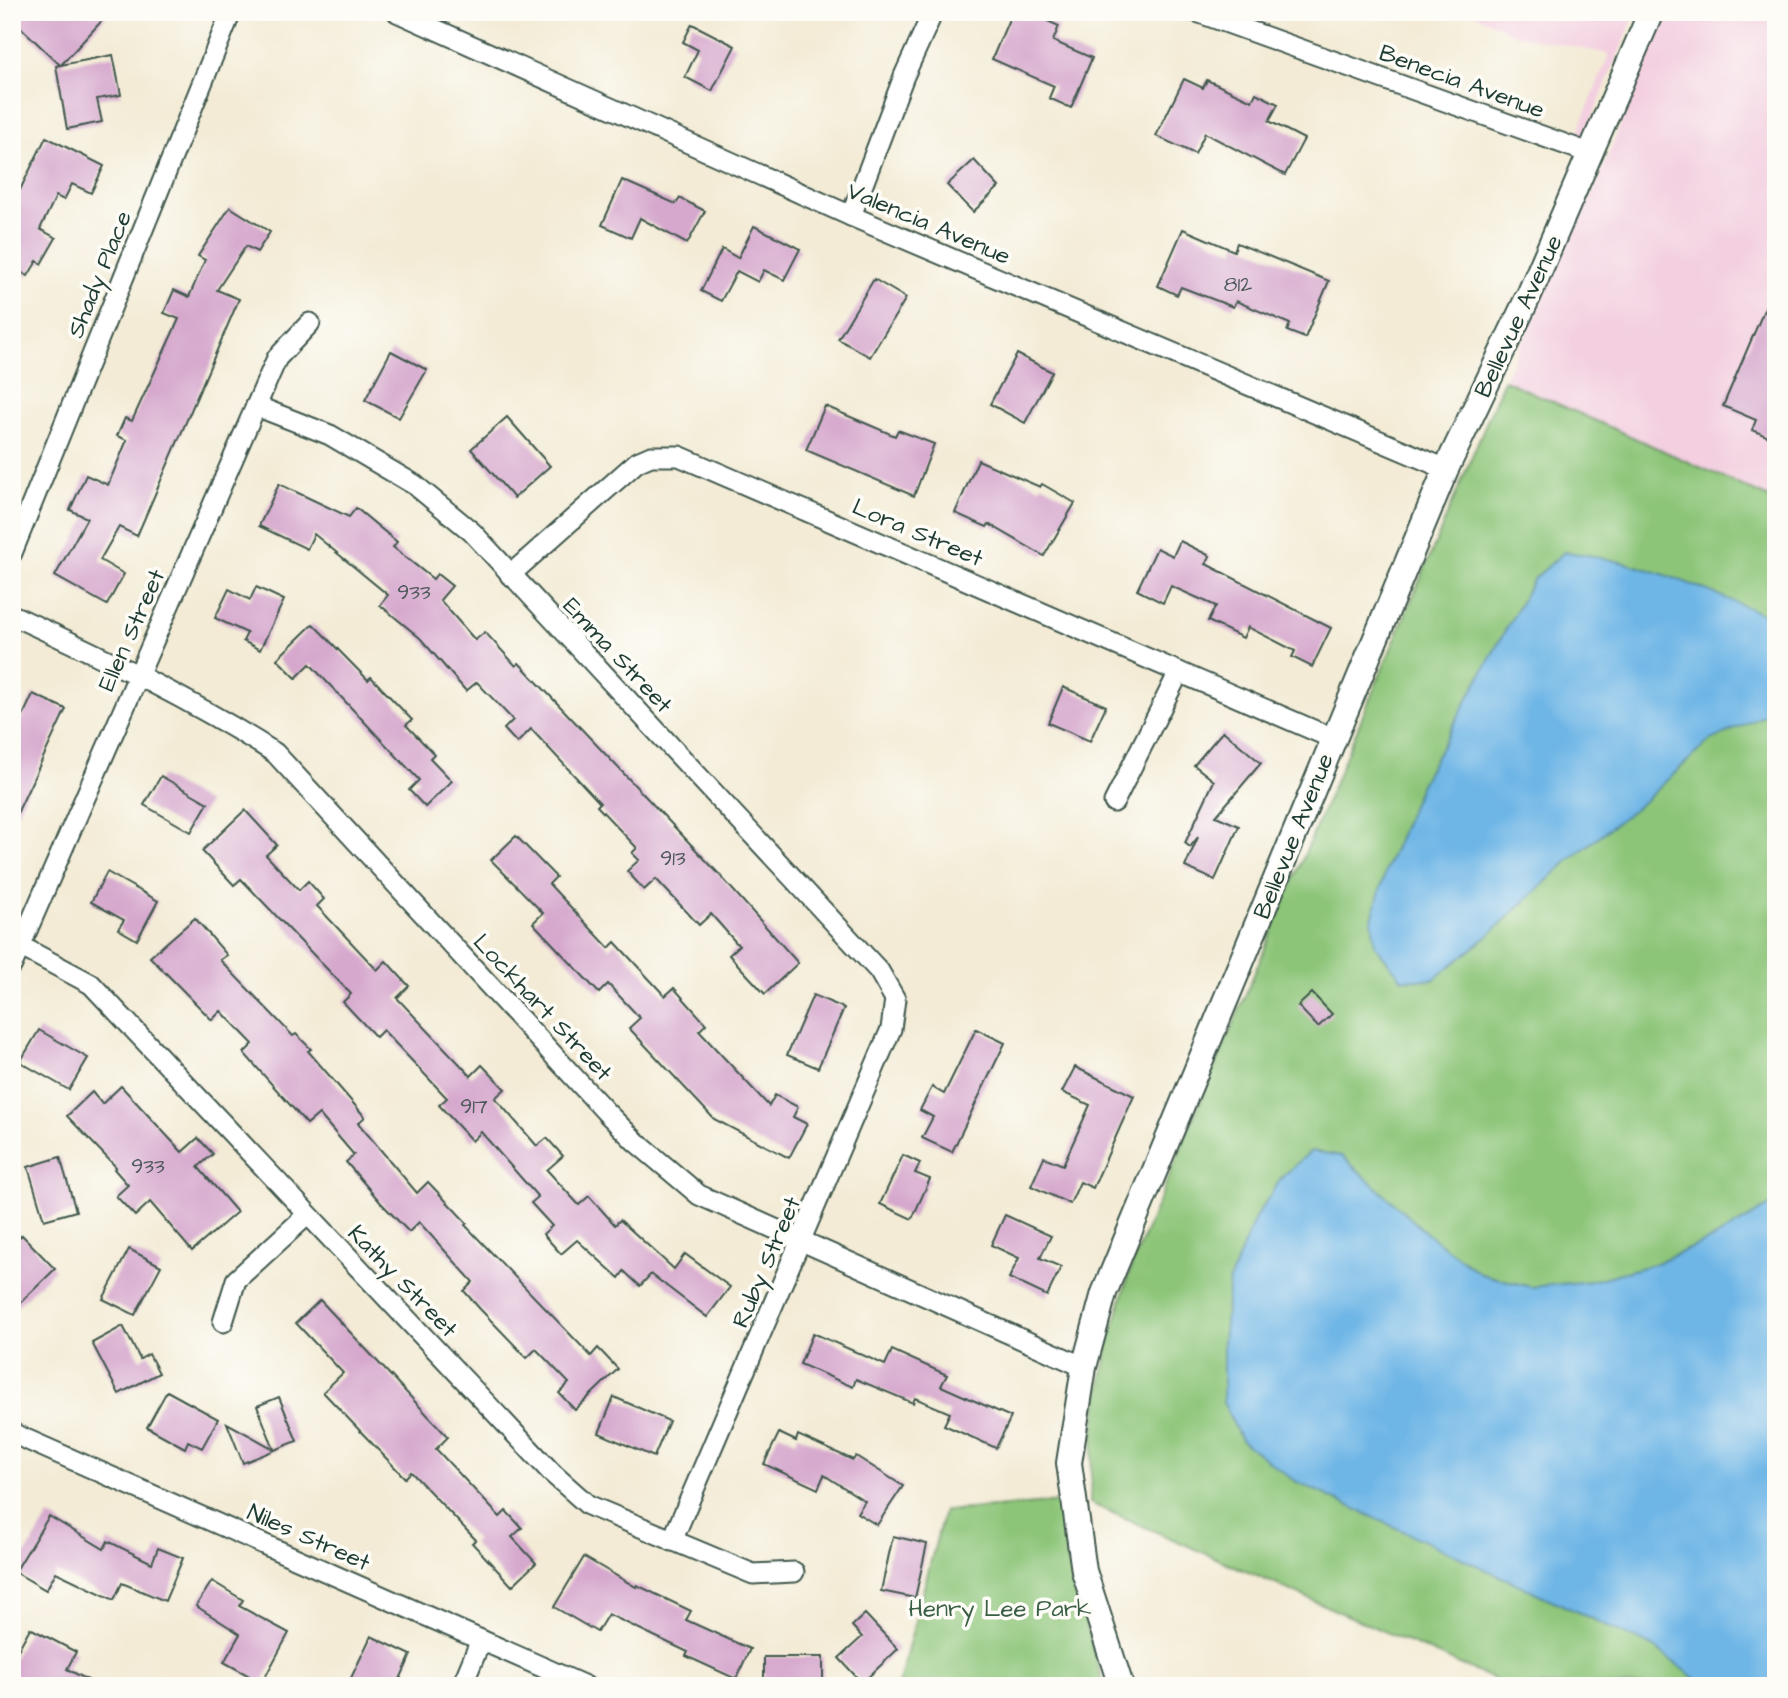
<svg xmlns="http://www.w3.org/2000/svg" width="1788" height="1698" viewBox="0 0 1788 1698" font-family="'Architects Daughter',sans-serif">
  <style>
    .built { fill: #f3cfe0 }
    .green { fill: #8cc578; stroke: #568156; stroke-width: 2 }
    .water { fill: #6eb6e6; stroke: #467a8d; stroke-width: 2 }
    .building { fill: #d6a8cd }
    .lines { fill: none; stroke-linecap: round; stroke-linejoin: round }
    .minor-casing { stroke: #3f574c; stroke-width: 23 }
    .tertiary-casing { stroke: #3f574c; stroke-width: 28 }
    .minor { stroke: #fff; stroke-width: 19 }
    .tertiary { stroke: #fff; stroke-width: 24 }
    .labels { text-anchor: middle; stroke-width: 7; stroke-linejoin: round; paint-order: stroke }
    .number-label { font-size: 21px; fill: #4d585a }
    .street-label { font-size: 24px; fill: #1f3d34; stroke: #fdfcf7 }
    .park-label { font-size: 24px; fill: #3a5f45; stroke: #fdfcf7 }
  </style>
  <rect width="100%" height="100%" fill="#fdfcf7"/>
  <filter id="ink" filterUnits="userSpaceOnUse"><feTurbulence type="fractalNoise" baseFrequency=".0143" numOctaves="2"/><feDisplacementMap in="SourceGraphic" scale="14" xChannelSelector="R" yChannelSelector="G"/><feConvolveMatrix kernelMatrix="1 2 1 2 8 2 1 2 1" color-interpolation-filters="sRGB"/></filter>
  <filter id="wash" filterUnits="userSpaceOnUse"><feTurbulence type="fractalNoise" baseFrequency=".00686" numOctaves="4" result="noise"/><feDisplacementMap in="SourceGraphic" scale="28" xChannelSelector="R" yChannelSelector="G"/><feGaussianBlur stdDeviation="1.57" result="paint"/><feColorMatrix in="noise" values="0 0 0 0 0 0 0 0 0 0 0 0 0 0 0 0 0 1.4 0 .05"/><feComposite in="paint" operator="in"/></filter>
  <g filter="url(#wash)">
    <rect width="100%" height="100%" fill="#f3ebd5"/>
    <g class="built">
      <path d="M1471,12H1636L1584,137L1577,135L1609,54L1513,34Z"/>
      <path d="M1665,12H1761L1776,24V501L1504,380L1602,171Z"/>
    </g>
    <g class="green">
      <path d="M1504,380L1776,501V1686H1509L1090,1503C1092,1410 1104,1350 1133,1262Z"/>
      <path d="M1061,1502L1066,1554L1104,1686H898L944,1511Z"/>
    </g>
    <g class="water">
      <path d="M1564,552C1640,560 1706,589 1776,620V718L1765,715L1709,741L1647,799L1569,860L1488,936L1433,980L1402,979L1375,945L1372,919L1386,869L1420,786L1533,580Z"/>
      <path d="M1311,1151L1342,1156L1431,1237L1481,1274L1531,1287L1591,1281L1651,1265L1714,1238L1776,1202V1686H1706L1655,1648L1293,1480L1241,1440L1223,1402V1342L1229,1281L1255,1218L1282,1177Z"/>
    </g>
    <g id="blocks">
      <g class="building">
        <path d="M12,12H110L61,65L113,55L121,95L97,99L102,122L67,129L56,66L60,65L12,19Z"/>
        <path d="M1012,12H1027L1059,26L1053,41L1092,58L1071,108L1049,98L1054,86L992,59Z"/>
        <path d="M692,24L735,46L712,91L685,77L698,50L683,42Z"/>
        <path d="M1184,79L1203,88L1207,80L1252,101L1256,93L1278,104L1269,121L1304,139L1285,175L1205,133L1195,154L1156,136Z"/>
        <path d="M46,137L104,166L91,193L72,184L64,200L56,196L40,229L56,238L41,264L37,261L28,276L12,267V206Z"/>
        <path d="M974,160L999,187L973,212L947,185Z"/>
        <path d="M622,180L676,204L680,198L705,211L687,244L640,218L631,238L602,225Z"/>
        <path d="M230,207L270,232L257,252L246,246L217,290L239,299L137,536L119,527L100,560L124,574L107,605L55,576L87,518L70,510L86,475L108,485L127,440L117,436L125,418L132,421L179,319L164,313L174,290L189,297L205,260L198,256Z"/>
        <path d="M754,226L800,249L784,280L764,270L758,282L737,271L721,301L701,291L722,249L738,258Z"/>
        <path d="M1183,229L1234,251L1237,243L1329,281L1305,338L1287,331L1290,324L1236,301L1233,307L1181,287L1177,295L1158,286Z"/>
        <path d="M874,279L906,298L870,357L838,339Z"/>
        <path d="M1776,282V440L1752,430L1756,420L1723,406Z"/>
        <path d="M391,351L427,370L399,418L365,400Z"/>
        <path d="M1017,354L1052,372L1025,423L990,404Z"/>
        <path d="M825,406L895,436L898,430L934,444L914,496L806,450Z"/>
        <path d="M507,417L550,466L514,498L471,449Z"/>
        <path d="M978,460L1040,487L1042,484L1075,503L1044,556L989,524L987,527L955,513Z"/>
        <path d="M279,484L349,517L356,508L397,542L393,547L433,579L437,574L452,586L440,600L475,640L485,632L516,666L519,663L717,872L798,963L765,994L729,955L739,946L711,914L699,925L656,879L644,890L627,871L639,860L632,853L637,848L597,806L600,803L531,729L517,743L504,729L513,720L477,682L466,691L420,638L380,605L388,595L314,534L307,549L259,526Z"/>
        <path d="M1180,541L1210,556L1206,564L1331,628L1312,667L1292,657L1295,651L1248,627L1243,638L1208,621L1216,606L1171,586L1163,603L1137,590L1157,548L1173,556Z"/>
        <path d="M256,587L284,600L260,650L243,641L247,633L215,618L229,589L250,600Z"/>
        <path d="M313,624L368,680L371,677L412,720L406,725L434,754L430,758L452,781L425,807L409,790L419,780L310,664L296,678L277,659Z"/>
        <path d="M1063,687L1106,706L1090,741L1048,723Z"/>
        <path d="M33,694L66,709L12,824V739Z"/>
        <path d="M1223,731L1261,763L1216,816L1239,826L1215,880L1185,867L1198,837L1190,847L1185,843L1214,781L1194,765Z"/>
        <path d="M161,776L208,803L191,832L144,805Z"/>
        <path d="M245,810L277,845L266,855L299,890L308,881L324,899L317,906L377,970L386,961L409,986L397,998L471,1076L482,1065L505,1089L495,1098L537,1146L547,1138L563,1156L547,1170L579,1205L589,1196L615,1225L620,1220L674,1269L685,1254L730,1287L707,1317L651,1274L640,1286L624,1271L619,1278L577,1240L561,1254L543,1234L552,1226L531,1203L538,1197L481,1132L472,1141L439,1105L447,1098L383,1030L376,1037L343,1002L351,994L241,879L234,885L202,851Z"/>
        <path d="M516,836L556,877L549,884L609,948L615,942L665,996L674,988L706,1024L699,1031L769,1106L775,1095L798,1107L793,1117L807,1124L789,1158L714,1119L629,1028L640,1018L608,984L599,993L533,923L543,913L491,860Z"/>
        <path d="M107,872L158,901L137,940L118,929L124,920L91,902Z"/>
        <path d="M195,918L227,955L220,960L293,1036L296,1034L311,1049L308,1051L365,1117L358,1123L417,1193L428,1182L467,1223L465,1225L591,1356L598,1348L618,1369L575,1410L559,1393L569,1383L536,1349L527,1358L480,1309L464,1291L473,1282L419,1222L409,1232L381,1203L346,1162L354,1155L319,1114L307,1124L244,1053L253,1044L221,1011L212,1020L150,957Z"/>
        <path d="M1312,993L1332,1014L1318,1027L1298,1006Z"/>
        <path d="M813,995L844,1008L818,1068L787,1055Z"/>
        <path d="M976,1029L1005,1043L952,1152L922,1138L933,1117L920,1110L932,1087L944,1094Z"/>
        <path d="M39,1030L88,1058L69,1090L20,1062Z"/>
        <path d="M1075,1067L1134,1096L1093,1188L1080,1182L1070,1204L1031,1186L1044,1157L1063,1165L1090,1105L1062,1092Z"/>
        <path d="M121,1086L182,1152L198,1138L213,1154L198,1167L237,1212L192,1251L150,1202L135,1216L116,1196L128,1185L114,1169L116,1167L67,1116L92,1092L102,1104Z"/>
        <path d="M903,1155L920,1163L915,1173L930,1179L912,1219L880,1204Z"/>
        <path d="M60,1157L76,1211L44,1220L28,1167Z"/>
        <path d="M1005,1215L1051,1236L1040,1258L1061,1267L1047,1296L1009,1278L1019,1258L991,1245Z"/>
        <path d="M22,1235L55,1269L12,1311V1244Z"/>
        <path d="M129,1249L161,1266L135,1315L103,1299Z"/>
        <path d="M320,1300L448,1437L436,1449L500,1517L506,1511L522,1528L512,1537L536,1563L512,1586L472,1543L476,1540L411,1472L405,1478L323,1392L343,1373L296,1323Z"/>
        <path d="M123,1326L140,1359L149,1354L159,1373L119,1394L92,1343Z"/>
        <path d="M813,1333L885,1365L892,1350L947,1375L941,1386L1011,1417L996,1448L944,1425L950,1413L915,1398L913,1403L856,1379L853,1387L800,1364Z"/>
        <path d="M167,1391L218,1419L202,1448L188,1441L185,1448L147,1427Z"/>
        <path d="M279,1397L297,1441L243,1463L227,1423L274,1449L257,1406Z"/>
        <path d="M614,1397L669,1421L654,1457L599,1433Z"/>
        <path d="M779,1433L796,1441L798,1435L853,1460L856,1456L903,1486L877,1525L857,1513L865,1501L824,1475L818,1489L764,1464Z"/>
        <path d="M49,1516L104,1549L108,1541L152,1563L158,1548L183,1558L165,1601L122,1583L114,1600L56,1572L46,1590L15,1572Z"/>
        <path d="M893,1536L927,1544L915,1598L881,1591Z"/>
        <path d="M584,1557L636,1587L637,1585L691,1611L686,1620L750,1649L736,1679L686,1656L688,1652L608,1614L597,1632L554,1607Z"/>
        <path d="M212,1581L243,1600L239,1606L289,1633L262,1683L224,1662L240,1634L196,1606Z"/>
        <path d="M865,1614L898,1649L862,1683L839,1658L862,1637L852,1626Z"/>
        <path d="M30,1628L76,1652L67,1669L99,1686H12V1661Z"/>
        <path d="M371,1636L411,1655L397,1686H362L350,1680Z"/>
        <rect x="764" y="1657" width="59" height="29"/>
      </g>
    </g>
  </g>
  <g filter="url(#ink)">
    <use href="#blocks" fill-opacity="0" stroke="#3f574c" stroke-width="2"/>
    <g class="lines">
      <defs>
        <g id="minor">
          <path d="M397,12L851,216L1446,469"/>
          <path d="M1197,12L1592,154"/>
          <path d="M851,216L904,76L933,12"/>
          <path d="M256,406L330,435L415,485L472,532L879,971L895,999L891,1029L672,1541"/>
          <path d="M12,553L231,12"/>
          <path d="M510,575L637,462L651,456H679L1334,739"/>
          <path d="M12,615C103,657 191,699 275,753L606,1112L636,1142L699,1195L1084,1367"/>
          <path d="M1114,802L1179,672"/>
          <path d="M20,946L91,984L552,1473L588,1505L753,1574L794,1572"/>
          <path d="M12,965L277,358L310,323"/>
          <path d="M223,1322L236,1280L307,1215"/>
          <path d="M12,1433L585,1686"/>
          <path d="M462,1686L481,1640"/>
        </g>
        <path id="tertiary" d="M1121,1686L1084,1571L1069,1463L1084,1367L1104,1293L1446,469L1529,295L1651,12"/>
      </defs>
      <use href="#minor" class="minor-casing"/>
      <use href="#tertiary" class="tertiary-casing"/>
      <use href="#minor" class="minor"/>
      <use href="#tertiary" class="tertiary"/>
    </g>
  </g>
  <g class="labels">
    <g class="number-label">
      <text x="1238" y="291">812</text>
      <text x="414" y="599">933</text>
      <text x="673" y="865">913</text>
      <text x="474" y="1113">917</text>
      <text x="148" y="1173">933</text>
    </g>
    <g class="street-label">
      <text transform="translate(1462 81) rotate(20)" y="8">Benecia Avenue</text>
      <text transform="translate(929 223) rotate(23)" y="8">Valencia Avenue</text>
      <text transform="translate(99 274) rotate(-68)" y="8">Shady Place</text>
      <text transform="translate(1518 316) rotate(-65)" y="8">Bellevue Avenue</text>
      <text transform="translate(918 532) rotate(23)" y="8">Lora Street</text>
      <text transform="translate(131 630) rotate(-66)" y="8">Ellen Street</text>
      <text transform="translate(618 655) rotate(47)" y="8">Emma Street</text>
      <text transform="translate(1293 836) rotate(-68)" y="8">Bellevue Avenue</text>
      <text transform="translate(543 1007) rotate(47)" y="8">Lockhart Street</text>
      <text transform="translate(766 1262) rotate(-67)" y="8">Ruby Street</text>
      <text transform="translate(403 1281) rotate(46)" y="8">Kathy Street</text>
      <text transform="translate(309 1537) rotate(24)" y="8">Niles Street</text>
    </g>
    <g class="park-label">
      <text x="1000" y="1616">Henry Lee Park</text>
    </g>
  </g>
  <rect width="1788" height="1698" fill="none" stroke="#fdfcf7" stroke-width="42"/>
</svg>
